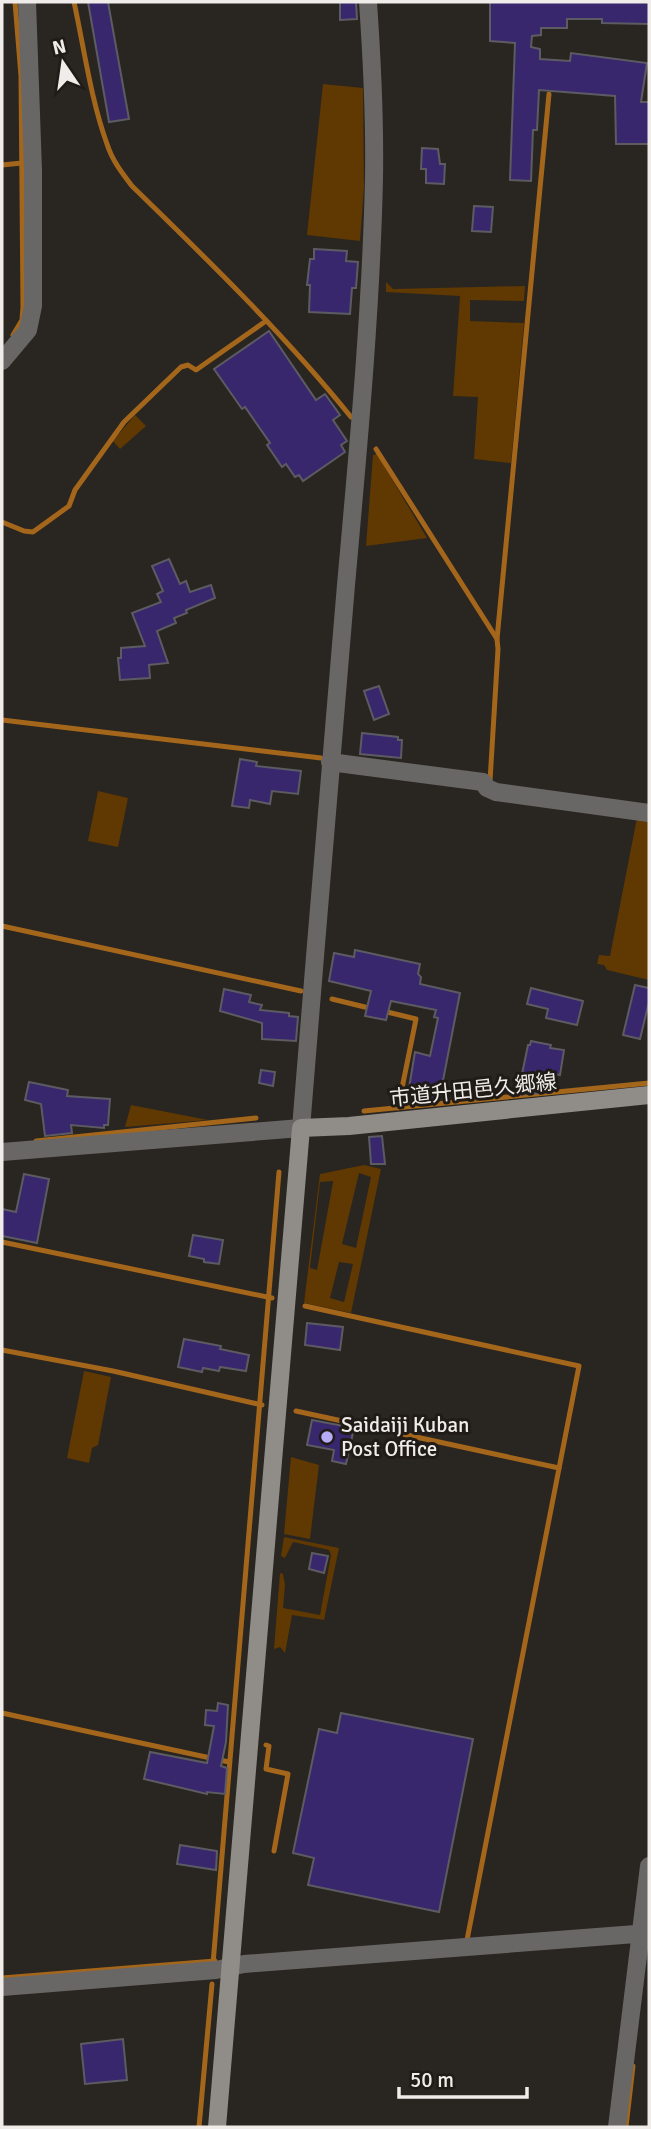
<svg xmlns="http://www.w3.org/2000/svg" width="651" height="2129" viewBox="0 0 651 2129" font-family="Signika,'Noto Sans JP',sans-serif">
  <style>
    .green { fill: #603802; fill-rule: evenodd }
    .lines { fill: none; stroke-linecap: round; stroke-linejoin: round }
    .stream { stroke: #a4661b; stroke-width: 5 }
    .building { fill: #39276d; stroke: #5c5b62; stroke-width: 2 }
    .street { stroke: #696765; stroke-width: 18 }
    .secondary { stroke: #908c88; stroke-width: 18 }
    .poi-dot { fill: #b7abf8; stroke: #201b17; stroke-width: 2.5 }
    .labels { text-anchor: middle; stroke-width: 6; stroke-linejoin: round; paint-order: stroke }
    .street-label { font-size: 21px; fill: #efece9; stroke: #201b17 }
    .poi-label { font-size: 21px; fill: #efece9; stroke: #201b17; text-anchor: start }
  </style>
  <rect width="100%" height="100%" fill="#292520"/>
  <g class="green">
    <path d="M323,84L363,88L364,187L360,241L307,235Z"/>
    <path d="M386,282L393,289L525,286L524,301L470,300V321L524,323L511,463L474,459L478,397L453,396L460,296L386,292Z"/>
    <path d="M135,415L146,426L120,449L113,441Z"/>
    <path d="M377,454L427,538L366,546L373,455Z"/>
    <path d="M98,791L128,798L118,847L88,841Z"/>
    <path d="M637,818L649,819V980L607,970L604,965L597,964L599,955L610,956Z"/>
    <path d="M131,1105L208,1120L125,1127Z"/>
    <path d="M364,1165L381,1169L351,1313L304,1303L320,1174ZM359,1173L371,1177L356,1248L342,1244ZM333,1181V1182L317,1270L310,1268L320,1182ZM339,1262L353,1264L344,1302L330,1298Z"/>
    <path d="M84,1371L111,1377L98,1445L92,1448L89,1463L67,1458Z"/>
    <path d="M291,1457L319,1465L310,1539L284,1534Z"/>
    <path d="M284,1537L339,1548L324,1620L292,1615L285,1653L280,1647L274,1649L280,1573L283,1574L285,1585L283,1608L320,1615L331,1555L329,1550L293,1542L285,1558L281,1556Z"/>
  </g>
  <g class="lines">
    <g class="stream">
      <path d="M74,2C84,48 91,100 107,144C112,160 122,173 132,186C208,260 284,334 351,417"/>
      <path d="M2,165L22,163"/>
      <path d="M13,335L22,320L23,307L21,76L15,2"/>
      <path d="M376,449L497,639L498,649L490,781"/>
      <path d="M2,522L24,531L33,532L69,506L75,490L124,422L181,367L188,365L196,370L266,321"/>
      <path d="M497,639L549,94"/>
      <path d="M2,720L321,758"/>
      <path d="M2,926L301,991"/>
      <path d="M332,999L373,1009"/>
      <path d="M383,1011L416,1019L398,1108"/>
      <path d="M364,1111L649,1083"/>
      <path d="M36,1141L256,1118"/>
      <path d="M2,1242L272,1298"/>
      <path d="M305,1306L579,1366L467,1940"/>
      <path d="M2,1350L113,1371L262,1405"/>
      <path d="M296,1411L559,1468"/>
      <path d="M2,1713L229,1762"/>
      <path d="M266,1745L269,1746L266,1769L288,1774L274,1851"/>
      <path d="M213,1964L279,1172"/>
      <path d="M2,1978L215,1961"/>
      <path d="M199,2127L212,1984"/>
      <path d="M626,2127L633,2066"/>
    </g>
  </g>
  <g class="building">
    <path d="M88,2H108L129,119L109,122Z"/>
    <path d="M340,2H356L357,19L340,20Z"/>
    <path d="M490,2H649V24L602,23V19H567V28H541V35L532,36L531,47L540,49V59L570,61L571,53L647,63L641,102H649V144H616L615,96L539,90L537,130H533L531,181L510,180L515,43L490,41Z"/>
    <path d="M422,148L438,149L440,164H445L444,184L426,183V169H421Z"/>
    <path d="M474,206L493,207L491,232L472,231Z"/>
    <path d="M314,249L347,251L346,261L358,262L356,288H352L350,314L309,312L310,285H307L310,259H314Z"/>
    <path d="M269,331L316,400L325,394L340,415L333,420L347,441L341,445L345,452L303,481L299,475L295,477L286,464L282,467L267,445L270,443L245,407L242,409L214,369Z"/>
    <path d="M169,559L180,584L186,581L190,592L211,585L215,598L186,610L187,613L174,618L176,623L157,631L168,663L149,665L150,678L120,680L118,658H121V648L145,646L132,613L161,602L157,594L163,591L152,566Z"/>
    <path d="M379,686L389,714L374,720L364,691Z"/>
    <path d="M362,733L398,737V740H402L401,758L360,754Z"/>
    <path d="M240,759L257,762L256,766L301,771L298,794L272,791L270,804L250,800L249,808L232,806Z"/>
    <path d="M355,950L420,964L418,974L421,977L420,984L460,993L439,1101L408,1094L415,1052L430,1056L438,1018L434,1017L436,1010L391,1001L386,1020L365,1016L371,991L329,981L334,953L354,957Z"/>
    <path d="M635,985L649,988V1002L640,1039L623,1035Z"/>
    <path d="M531,988L583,1001L577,1025L546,1018L548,1009L527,1004Z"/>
    <path d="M224,989L251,995L249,1002L262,1005L260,1010L289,1013V1016L298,1017L296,1041L262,1039V1023L220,1011Z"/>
    <path d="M531,1041L551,1045L550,1048L564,1050L560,1075L548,1073L552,1092L516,1095V1079H521L528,1045H530Z"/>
    <path d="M261,1070L275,1072L273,1086L259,1083Z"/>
    <path d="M29,1082L68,1090L67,1096L110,1099L108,1125H104V1128L71,1125L72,1133L45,1136L41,1104L25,1100Z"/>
    <path d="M382,1136L385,1164H371L369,1137Z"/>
    <path d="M24,1174L49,1179L37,1243L2,1236V1209L16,1212Z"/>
    <path d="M193,1235L223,1240L219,1264L204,1262V1259L189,1256Z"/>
    <path d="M307,1323L343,1327L340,1350L305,1345Z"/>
    <path d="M184,1339L221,1346L220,1349L249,1355L246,1371L220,1367L219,1371L203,1368L202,1372L178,1367Z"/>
    <path d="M312,1420L354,1428L346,1464L332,1461L334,1450L307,1445Z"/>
    <path d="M312,1553L328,1556L324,1573L309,1569Z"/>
    <path d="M218,1703L228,1705L226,1742L221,1766L227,1768L225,1794L207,1792V1794L144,1779L150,1752L207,1763L214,1726L205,1725L206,1710L217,1711Z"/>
    <path d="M341,1713L473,1739L439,1912L308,1885L314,1858L293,1853L319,1729L337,1733Z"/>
    <path d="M180,1845L217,1851L216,1870L177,1864Z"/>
    <path d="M123,2039L127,2080L85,2084L81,2044Z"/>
  </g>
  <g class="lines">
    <g class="street">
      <path d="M2,361L28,330L33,306V170L27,2"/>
      <path d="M330,762L483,782L487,788L496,792L649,813"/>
      <path d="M2,1152L301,1128C316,947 330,766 346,585C358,450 371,314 374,178C375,119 372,60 368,2"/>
      <path d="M2,1987L216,1970L244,1964L649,1933"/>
      <path d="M617,2127L649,1866"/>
    </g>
    <path class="secondary" d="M217,2127L301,1128L349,1126L649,1095"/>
  </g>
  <circle class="poi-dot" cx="327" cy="1437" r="7"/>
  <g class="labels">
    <g class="street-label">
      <text transform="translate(473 1090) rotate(-6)" y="7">市道升田邑久郷線</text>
    </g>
    <g class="poi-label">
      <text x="341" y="1432">Saidaiji Kuban<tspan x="341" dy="24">Post Office</tspan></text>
    </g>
  </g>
  <rect width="651" height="2129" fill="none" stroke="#efece9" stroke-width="7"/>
  <g transform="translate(63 63) rotate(347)" stroke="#201b17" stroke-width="5" paint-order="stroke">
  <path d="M0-5L12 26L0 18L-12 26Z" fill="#efece9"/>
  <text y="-10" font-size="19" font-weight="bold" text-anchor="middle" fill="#efece9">N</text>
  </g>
  <path d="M399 2087v10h128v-10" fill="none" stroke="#efece9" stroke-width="3.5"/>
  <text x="410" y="2087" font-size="21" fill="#efece9" stroke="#201b17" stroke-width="5" paint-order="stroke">50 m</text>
</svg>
